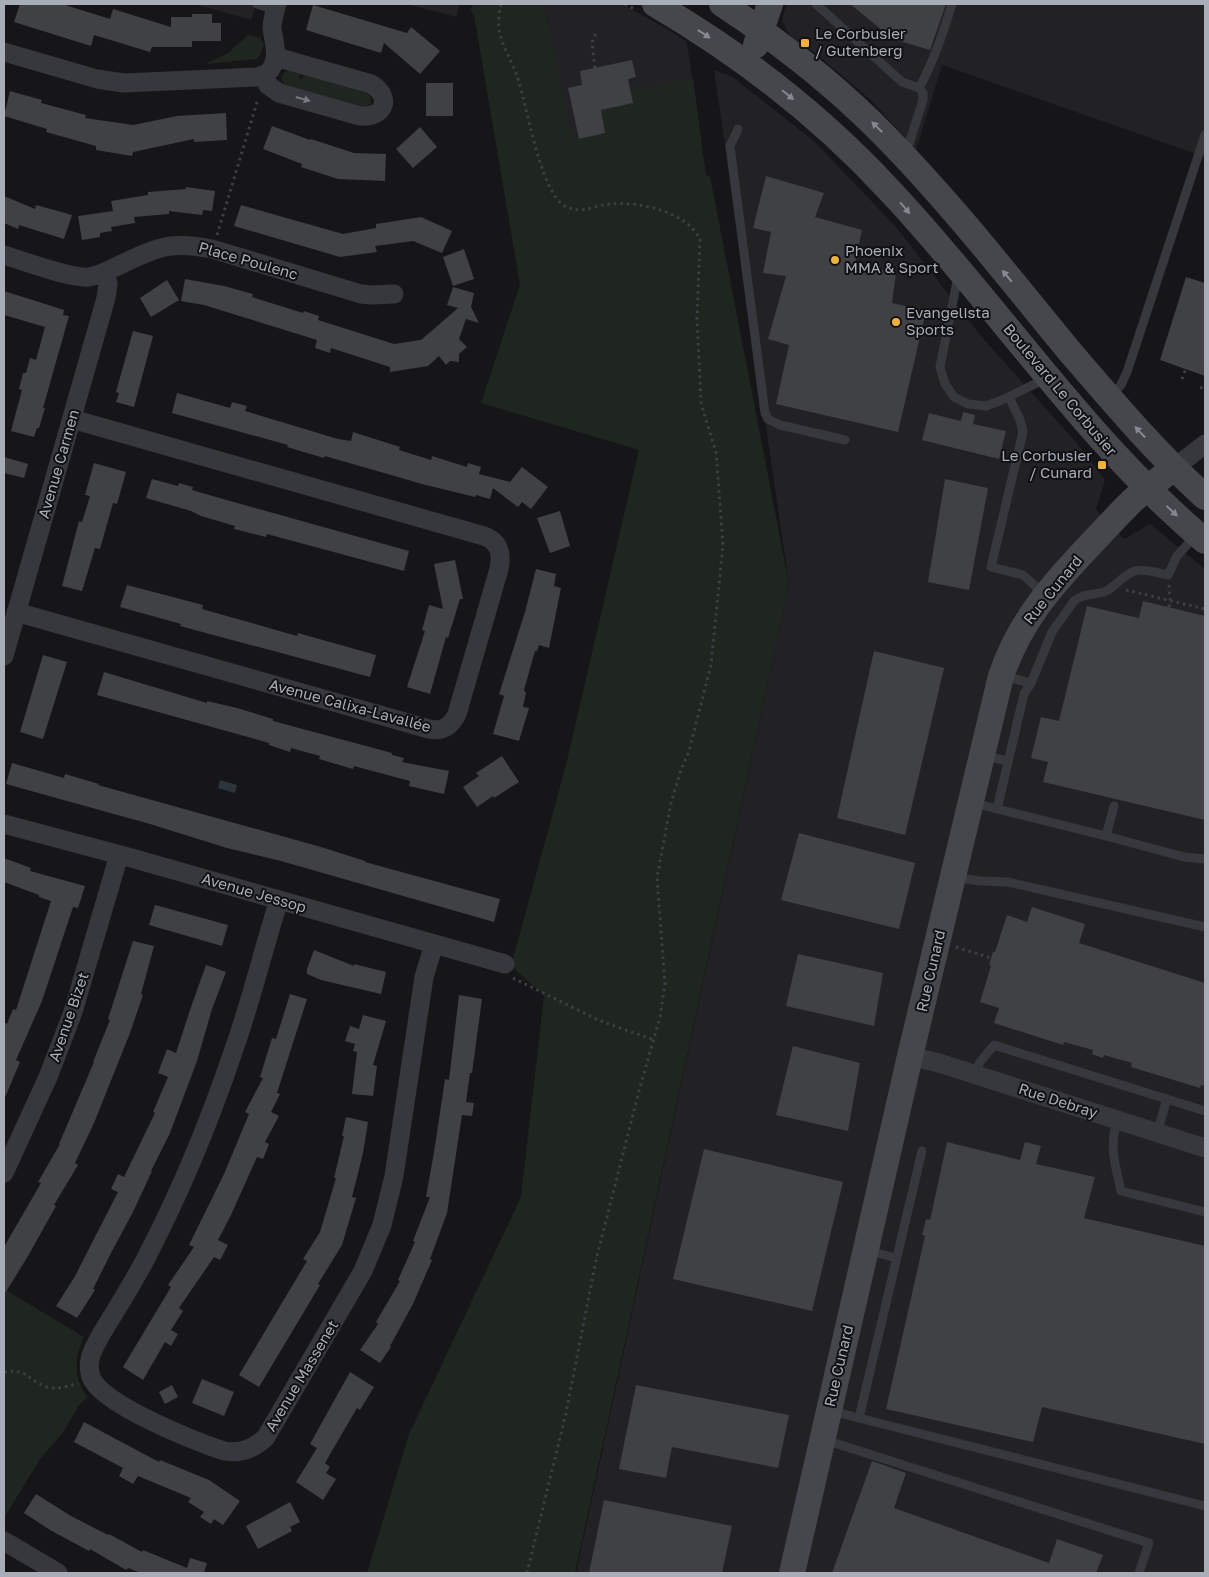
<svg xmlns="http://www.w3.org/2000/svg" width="1209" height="1577" viewBox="0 0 1209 1577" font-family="'Golos Text',sans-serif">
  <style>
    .built { fill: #222225 }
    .green { fill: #1e261f }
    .water { fill: #2c353c }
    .building { fill: #404145 }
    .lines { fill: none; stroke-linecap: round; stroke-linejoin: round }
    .path { stroke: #3d3f44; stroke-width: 3; stroke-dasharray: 2.5 4; stroke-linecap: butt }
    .lane { stroke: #37383d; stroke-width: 9 }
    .street { stroke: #37383d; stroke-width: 19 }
    .secondary { stroke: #45474d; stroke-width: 26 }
    .oneway { fill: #858993 }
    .oneway2 { fill: #757881 }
    .poi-dot { fill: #f2b134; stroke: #111113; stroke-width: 2 }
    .labels { text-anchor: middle; stroke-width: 4; stroke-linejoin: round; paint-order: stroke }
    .poi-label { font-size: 15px; fill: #a8adb8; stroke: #111113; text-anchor: start }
    .street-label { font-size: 15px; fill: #a8adb8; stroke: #111113 }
  </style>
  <rect width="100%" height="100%" fill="#161618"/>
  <g class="built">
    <path d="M195,4H256L251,20Z"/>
    <path d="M407,4H460L456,17Z"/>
    <path d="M544,4H622L669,30L687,42L706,176L571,140Z"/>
    <path d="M787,4H1205V157L942,65L916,150L873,102L814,52L789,35L783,22V15Z"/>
    <path d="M714,70L731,76L814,141L897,228L980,335L1076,442L1105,480L1096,509L1124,539L1150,524L1205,569V1573H576L789,584Z"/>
  </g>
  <g class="green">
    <path d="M474,4H544L572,140L605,133L601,110L632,103L630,91L693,78L706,176H710L789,584L575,1573H367L409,1434L521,1197L544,995L511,966L566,765L639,450L481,403L520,285L474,15L470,9Z"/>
    <path d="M248,35L260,38L264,44L260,56L256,59L205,64L228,53Z"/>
    <path d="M290,70L300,73L299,78L302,79L304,74L366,93L370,96L371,103L365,108L285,85C279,79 281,72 290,70Z"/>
    <path d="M4,1289L84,1337C74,1357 73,1379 88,1397L79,1405L64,1431L40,1459L4,1518Z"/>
  </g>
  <path class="water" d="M220,780L237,785L235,793L218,788Z"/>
  <g class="building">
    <path d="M20,4H62L110,19L113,9L171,27V17H192V14H212V23H221V41H192V47H152L150,52L94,35L91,46L14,22Z"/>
    <path d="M850,4H946L930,50L893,39Z"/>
    <path d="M313,5L407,33L411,27L440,51L420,74L384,43L381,53L306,30Z"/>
    <path d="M632,60L636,77L628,79L633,103L601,110L605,133L579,139L568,88L582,85L580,71Z"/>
    <rect x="426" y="83" width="27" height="33"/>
    <path d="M10,91L42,100L41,103L86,115L85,118L133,125L177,116L226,113L227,140L194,142V139L133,152L132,156L96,150V146L46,132L47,129L4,116Z"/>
    <path d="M272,126L310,140L311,139L354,153L386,154L385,181L338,179L301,167L302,164L263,149Z"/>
    <path d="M420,127L437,147L413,168L396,149Z"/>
    <path d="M766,176L824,193L815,217L862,230L855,263L896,273L892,303L926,311L898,432L776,404L789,345L768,339L786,276L763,273L771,232L753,228Z"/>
    <path d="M186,187L215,191L212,211L203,210L202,215L169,211V214L134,217L135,223L111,227L112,231L100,233V237L82,240L78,216L113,211L111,201L148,195V192L186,189Z"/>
    <path d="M4,196L35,209L36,205L72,215L64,239L19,225L18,229L4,223Z"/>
    <path d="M241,205L343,234L376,228V224L421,217L452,231L442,253L413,241L375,246L377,252L340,257L234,226Z"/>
    <path d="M464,249L474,279L453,286L443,257Z"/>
    <path d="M1186,277L1205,283V376L1160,360Z"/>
    <path d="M185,279L224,286L253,294L252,297L303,313L304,311L319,316L318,320L394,344L421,340L458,308L447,305L453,287L474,293L471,307L479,323L466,319L459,339L467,347L459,354V362L450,361L446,365L439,356L428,366L390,372V367L331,348L330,353L315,348L317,340L204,305L181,301Z"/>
    <path d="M167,280L179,300L151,317L140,298Z"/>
    <path d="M4,291L64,310L63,315L69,316L43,408H45L39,428H37L34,437L11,431L22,390L19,389L23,373H26L30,358L36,360L45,327L4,315Z"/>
    <path d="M133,331L153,336L134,407L116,402L119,393L116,392Z"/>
    <path d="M177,393L230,408L232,402L247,406L245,411L338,439L351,441L353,432L400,447L399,450L431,460L432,456L467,467L468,463L481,467L479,474L510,482L522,467L548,487L531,509L522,502L518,507L493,488L490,499L476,495L475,497L422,484L325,456L324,458L287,447L288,445L172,413Z"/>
    <path d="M963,412L975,415L973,424L1006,431L999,459L922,440L929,413L961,421Z"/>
    <path d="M4,457L28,464L24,478L4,473Z"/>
    <path d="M94,463L126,472L117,504L113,503L100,549L95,548L82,591L62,586L79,521L82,522L90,496L85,495Z"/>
    <path d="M152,479L178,486L179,483L193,487L192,490L216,497L409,551L404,571L267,534L266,537L234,529L235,526L201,516L191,511L146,498Z"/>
    <path d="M945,479L988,488L969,590L928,582Z"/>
    <path d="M560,511L570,546L550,553L537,518Z"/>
    <path d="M455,560L463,599H460L448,638L446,637L430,694L407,687L425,631L422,630L429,605L443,609L434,564Z"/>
    <path d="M536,569L556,574L554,586L561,588L549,648L539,645L537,651H535L524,690L526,693L523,707L529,708L519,741L493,734L504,696L499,694L525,612Z"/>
    <path d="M127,585L203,605L202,609L297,636L298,633L376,655L370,677L180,626L181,624L120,607Z"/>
    <path d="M1143,601L1205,616V820L1043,782L1048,762L1031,758L1041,717L1059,721L1087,606L1139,618Z"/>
    <path d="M874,651L944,668L905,835L837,818Z"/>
    <path d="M43,655L67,662L43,739L20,732Z"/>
    <path d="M104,672L207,703V701L237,708L273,719V721L392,753V755L404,758L402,762L449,771L444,794L409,786L410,781L354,766L353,769L319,759L320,756L291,748L290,752L269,745V743L97,695Z"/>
    <path d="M502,756L519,782L494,798L493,796L477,807L463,787L479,776L476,773Z"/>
    <path d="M12,763L64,778L65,774L99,784L98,785L321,847L365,861V862L500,899L494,922L281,861L227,848L150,824L6,784Z"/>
    <path d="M799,833L915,863L899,929L781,900Z"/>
    <path d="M4,858L31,868L30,871L85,886L78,908L73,907L42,1001L16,1060L20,1062L4,1100V1022L7,1024L13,1009L16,1010L51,901L39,897V895L4,882Z"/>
    <path d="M155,905L228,925L222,946L149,925Z"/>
    <path d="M1032,907L1085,924L1079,943L1205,983V1086L1201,1085L1200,1088L1131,1067L1132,1063L1104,1055L1103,1058L1092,1054L1093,1050L1064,1042L1063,1045L994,1023L999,1008L980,1002L991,966L989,965L991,958L993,952H995L1007,915L1027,922Z"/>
    <path d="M133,941L154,946L141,994L143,995L130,1033L94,1123L75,1163L78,1165L54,1205L56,1206L28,1256L4,1295V1247L41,1183L38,1182L60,1144H59L94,1062H93L110,1020L108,1019Z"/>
    <path d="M314,950L354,966V964L386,972L381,994L321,980L307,974V969Z"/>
    <path d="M798,954L883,973L874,1026L786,1006Z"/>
    <path d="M206,965L226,972L212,1009L197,1061L170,1133L151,1171H152L133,1212L111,1253L93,1289L95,1290L77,1318L56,1306L74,1278L118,1192L111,1189L118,1174L124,1177L155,1113L153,1112L168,1077L158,1073L167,1049L176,1053L191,1007Z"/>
    <path d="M290,994L307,999L277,1093L280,1094L271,1112L279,1116L265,1142L269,1144L263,1159L257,1157L231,1215L218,1240L228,1245L220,1260L214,1257L179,1308L183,1311L171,1330L178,1334L171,1346L165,1342L143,1380L123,1367L171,1287L168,1285L194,1247L189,1245L224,1174L249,1114L245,1112L263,1078L260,1077L272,1038L276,1039Z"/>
    <path d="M459,995L482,999L472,1073H470L466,1102L474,1103L472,1116L462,1115L447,1213L430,1259L432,1260L413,1304L390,1346L391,1347L380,1363L360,1350L378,1324L376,1322L400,1281L398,1280L415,1242L413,1241L430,1197H426L434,1152L445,1079L449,1080Z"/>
    <path d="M363,1015L386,1021L373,1065L377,1066L373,1096L352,1094L357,1052L353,1051L355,1044L345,1041L350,1026L359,1029Z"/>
    <path d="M793,1046L860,1063L848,1131L776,1115Z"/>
    <path d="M346,1117L368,1122L363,1153L352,1197L356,1198L342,1245L318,1284L320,1285L259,1387L239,1375L307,1261L303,1259L320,1232L336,1178H334L344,1136H342Z"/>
    <path d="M947,1142L1020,1160L1025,1142L1041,1146L1036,1164L1095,1177L1084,1218L1205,1246V1444L1042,1407L1033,1442L886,1409L925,1236L922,1235L926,1219L930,1220Z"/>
    <path d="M704,1149L843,1182L812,1311L673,1279Z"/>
    <path d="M350,1372L374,1387L360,1410L357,1408L325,1463L330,1467L326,1473L336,1479L323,1500L296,1482L317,1448L310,1444Z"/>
    <path d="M202,1379L234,1392L224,1416L192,1403Z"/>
    <path d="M172,1385L178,1397L165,1404L159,1392Z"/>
    <path d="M636,1385L789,1415L778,1468L672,1447L666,1478L619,1469Z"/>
    <path d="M84,1422L159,1462L160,1460L209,1480L240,1501L223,1525L214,1519L211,1524L200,1517L204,1512L188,1502L191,1498L138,1476L133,1484L119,1476L123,1468L74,1442Z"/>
    <path d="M872,1461L906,1473L894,1508L1049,1563L1057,1539L1103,1555L1096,1573H832Z"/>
    <path d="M36,1494L71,1516L108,1535L109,1534L142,1552L143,1550L187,1568L190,1558L207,1563L204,1573H141L128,1568L126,1570L90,1549L89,1551L50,1530L24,1513Z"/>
    <path d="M604,1500L732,1526L722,1573H589Z"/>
    <path d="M290,1502L300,1522L290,1527L292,1531L258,1549L246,1526Z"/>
  </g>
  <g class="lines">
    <g class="path">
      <path d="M501,4C499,12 498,22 499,30C502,46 512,61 517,76C527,104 540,193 565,206C583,215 591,206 609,204C637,201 686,211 700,239L697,319L701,402L705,417L716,452L723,545L711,665L689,751L681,770L671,803L657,878L665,984L660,1017L639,1091L596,1260L566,1413L527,1573"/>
      <path d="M625,4L636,10"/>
      <path d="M595,68L592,42L596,33"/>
      <path d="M217,235L258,99"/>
      <path d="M1182,379L1186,368"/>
      <path d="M1200,388L1205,387"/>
      <path d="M1126,590L1205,609"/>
      <path d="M1169,607L1170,600L1169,585"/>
      <path d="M956,947L991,958"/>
      <path d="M513,978L598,1020L654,1040"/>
      <path d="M4,1372C28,1368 28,1381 47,1387C58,1390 68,1386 78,1383"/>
    </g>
    <g class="lane">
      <path d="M257,4L275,10"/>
      <path d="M816,4L902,82L919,88L923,93V100L909,144L901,151"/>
      <path d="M919,88C934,61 943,33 952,4"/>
      <path d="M738,129L730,146L765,413L768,419L780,425L845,440"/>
      <path d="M958,276L940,367L945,384L954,397L968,404L986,406L1002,400L1047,378"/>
      <path d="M1111,396L1121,385L1127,372L1205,135"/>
      <path d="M1009,397L1020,420L1023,432L991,567L1023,575L1043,593"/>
      <path d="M1003,676L1031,683L1052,632L1074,601C1084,593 1094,595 1104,592C1109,591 1113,586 1117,583C1138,564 1142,570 1168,575L1177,556L1195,536"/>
      <path d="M984,756L1008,761"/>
      <path d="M974,803L997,809L1024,694L1031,683"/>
      <path d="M997,809L1106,836L1114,806"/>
      <path d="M1106,836L1184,857L1205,859"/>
      <path d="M956,877L979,881L1008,882L1205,927"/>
      <path d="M974,1074L980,1062L994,1045L1205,1111"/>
      <path d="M1117,1120C1109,1149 1115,1163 1121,1191L1205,1212"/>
      <path d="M1157,1133L1167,1099"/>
      <path d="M868,1251L897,1258"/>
      <path d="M832,1411L859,1418L922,1151"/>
      <path d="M859,1418L1205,1506"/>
      <path d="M825,1440L1149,1543L1139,1573"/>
    </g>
    <g class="street">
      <path d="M4,52L97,79L124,83L257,77L267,74C281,59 274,45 272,28C272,20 275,11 277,4"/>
      <path d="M263,75L268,85L279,93L360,116C386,118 392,96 371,84L276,57"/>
      <path d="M4,255C23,261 72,279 89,277C101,275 113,268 124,263C159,246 174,241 212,249L361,294L372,295L394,294"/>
      <path d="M1174,468L1205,444"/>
      <path d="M16,612L429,729C443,732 451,726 457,714L499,569C502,554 500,542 484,536L72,419"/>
      <path d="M4,656L106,298L108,284L105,272"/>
      <path d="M4,824L135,859L505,964"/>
      <path d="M279,900C263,950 251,1002 233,1052C209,1123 180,1193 145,1260C135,1279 124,1297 113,1315C105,1328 96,1341 91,1355C89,1362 89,1371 91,1377C100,1404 197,1442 224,1451C241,1454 254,1449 266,1437L363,1271L382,1225L394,1176L424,977L434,944"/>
      <path d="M910,1056L939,1063L1205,1148"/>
      <path d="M4,1173L48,1077L73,1012L119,855"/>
      <path d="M4,1541L58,1573"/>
    </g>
    <g class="secondary">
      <path d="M655,4C742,55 822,117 891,192C998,306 1085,440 1205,541"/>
      <path d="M722,4C780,42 835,85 884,135C951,203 1010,279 1071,353C1114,403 1156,453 1205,497"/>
      <path d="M756,45L770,4"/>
      <path d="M792,1573L910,1056L1001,676C1020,621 1051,586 1090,545C1104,530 1118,515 1132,501C1145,489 1160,479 1174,468"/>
    </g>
  </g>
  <defs><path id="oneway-solid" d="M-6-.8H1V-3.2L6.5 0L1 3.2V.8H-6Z" transform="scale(1.25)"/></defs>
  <g class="oneway">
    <use href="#oneway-solid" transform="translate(704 34) rotate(33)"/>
    <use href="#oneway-solid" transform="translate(788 95) rotate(39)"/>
    <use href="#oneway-solid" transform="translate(877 127) rotate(-135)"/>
    <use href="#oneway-solid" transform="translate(905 208) rotate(49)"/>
    <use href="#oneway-solid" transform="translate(1007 276) rotate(-130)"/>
    <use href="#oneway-solid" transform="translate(1140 432) rotate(-133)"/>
    <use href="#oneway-solid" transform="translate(1172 511) rotate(43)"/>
  </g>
  <use class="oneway2" href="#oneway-solid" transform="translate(303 99) rotate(16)"/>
  <g class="poi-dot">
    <rect x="800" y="38" width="10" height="10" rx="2.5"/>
    <circle cx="835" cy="260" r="5"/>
    <circle cx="896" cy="322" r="5"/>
    <rect x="1097" y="460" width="10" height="10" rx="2.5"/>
  </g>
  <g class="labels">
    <g class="poi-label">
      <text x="815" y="39">Le Corbusier<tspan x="815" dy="17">/ Gutenberg</tspan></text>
      <text x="845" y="256">Phoenix<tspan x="845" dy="17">MMA &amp; Sport</tspan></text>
      <text x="906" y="318">Evangelista<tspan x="906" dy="17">Sports</tspan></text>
      <text x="1092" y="461" text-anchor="end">Le Corbusier<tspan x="1092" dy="17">/ Cunard</tspan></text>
    </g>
    <g class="street-label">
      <text transform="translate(248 261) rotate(16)" y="5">Place Poulenc</text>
      <text transform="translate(1060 390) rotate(50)" y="5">Boulevard Le Corbusier</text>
      <text transform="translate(59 464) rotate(-74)" y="5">Avenue Carmen</text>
      <text transform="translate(1053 590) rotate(-51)" y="5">Rue Cunard</text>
      <text transform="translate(350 706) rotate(15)" y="5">Avenue Calixa-Lavallée</text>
      <text transform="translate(254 893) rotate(16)" y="5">Avenue Jessop</text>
      <text transform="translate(931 971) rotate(-77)" y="5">Rue Cunard</text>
      <text transform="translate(69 1017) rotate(-71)" y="5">Avenue Bizet</text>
      <text transform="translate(1058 1101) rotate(18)" y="5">Rue Debray</text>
      <text transform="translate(839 1366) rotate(-77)" y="5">Rue Cunard</text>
      <text transform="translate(302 1376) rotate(-59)" y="5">Avenue Massenet</text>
    </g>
  </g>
  <rect width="1209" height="1577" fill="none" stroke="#a8adb8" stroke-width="10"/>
</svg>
